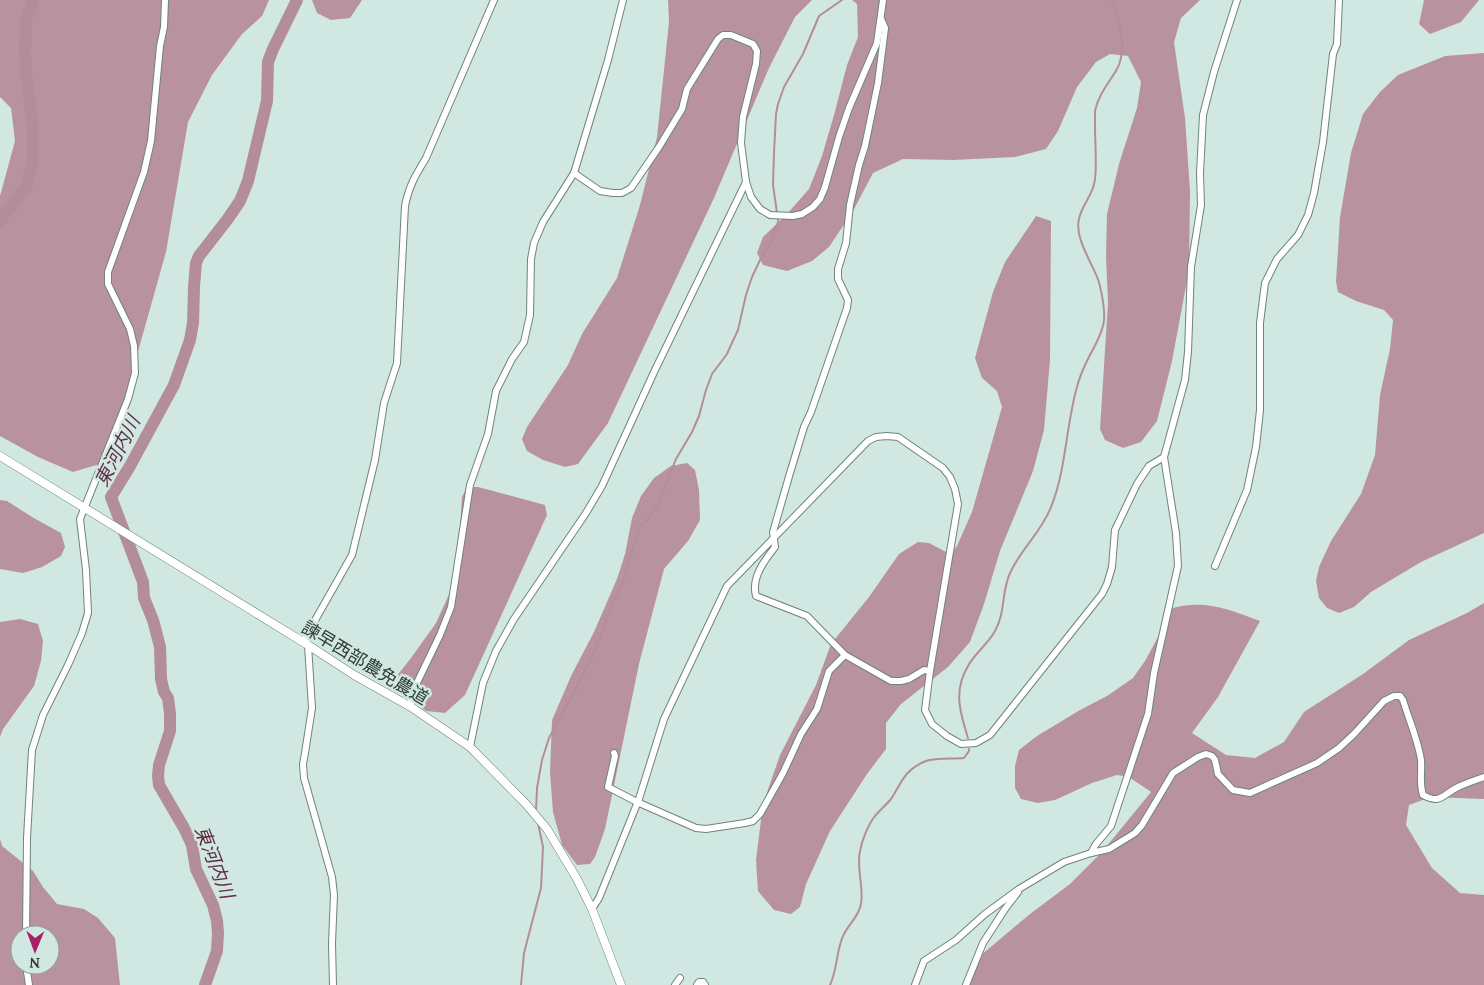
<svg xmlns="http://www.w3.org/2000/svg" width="1484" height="985" viewBox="0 0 1484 985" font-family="Lora,'Noto Sans JP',serif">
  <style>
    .forest { fill: #b992a0; fill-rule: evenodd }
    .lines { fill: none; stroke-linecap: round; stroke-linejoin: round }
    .stream { stroke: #b48d9b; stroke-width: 2 }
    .river { stroke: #b48d9b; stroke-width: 12 }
    .minor-casing { stroke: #6e847e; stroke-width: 8 }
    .tertiary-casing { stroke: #6e847e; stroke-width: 9 }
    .minor { stroke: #fff; stroke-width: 6 }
    .tertiary { stroke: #fff; stroke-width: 8 }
    .labels { text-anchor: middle; stroke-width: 5; stroke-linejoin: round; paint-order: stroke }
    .street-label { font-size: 18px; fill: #333c39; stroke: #d0e8e1 }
    .water-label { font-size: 19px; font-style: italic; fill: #612d43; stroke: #d0e8e1 }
  </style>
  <rect width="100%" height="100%" fill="#d0e8e1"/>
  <g class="forest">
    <path d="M0,0H269L262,16L242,34L212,75L188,122L166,252L119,419L100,464L73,472L38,457L0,436V196L15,141L11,108L0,97Z"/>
    <path d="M312,0H362L350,18L331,20L317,13Z"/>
    <path d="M668,0H812L795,17L769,68L714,198L608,423L578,464L565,467L543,460L527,451L522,439L527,427L568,365L582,334L617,278L640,205L657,137L669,22Z"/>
    <path d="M852,0H1200L1181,18L1174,42L1185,118L1190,191L1189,270L1172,361L1157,421L1141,442L1123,448L1105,440L1100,429L1108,303L1106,256L1107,214L1119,164L1137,108L1141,82L1128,56L1110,54L1096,62L1077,87L1058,131L1046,149L1015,157L953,160L903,159L873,173L853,211L829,247L812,261L787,271L763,265L757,253L763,237L787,214L809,189L822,156L834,115L847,65L858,37L857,4Z"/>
    <path d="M1424,0H1479L1461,22L1430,34L1419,24Z"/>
    <path d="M1484,53V533L1421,562L1371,592L1354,607L1339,613L1327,608L1319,598L1316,581L1319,567L1331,541L1361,494L1375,455L1380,395L1390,349L1393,320L1384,310L1356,301L1338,292L1336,282L1340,217L1351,153L1363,114L1380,92L1398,75L1445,56Z"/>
    <path d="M1036,216L1051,221L1050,360L1044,430L1033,471L1000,551L984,604L970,642L948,667L901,704L886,723V749L867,774L830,831L806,884L800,907L791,914L774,910L758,891L756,860L763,804L780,755L816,685L831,644L869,597L899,554L918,542L929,543L950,554L957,546L972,512L1002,407L997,391L982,378L975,358L993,292L1005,262Z"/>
    <path d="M687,463L695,470L699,490L700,520L688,541L664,569L639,664L605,829L595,857L590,864L577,865L562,845L553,812L550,773L552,720L572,674L594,632L617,579L625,554L632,518L641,496L654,478L671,466Z"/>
    <path d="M467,487H478L545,505L547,515L465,695L445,713L426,711L394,687L395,678L411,658L436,623L451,590L458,559L462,497Z"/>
    <path d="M0,500L7,501L32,517L61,533L65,547L61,556L42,567L23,573L0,569Z"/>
    <path d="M1484,603V799L1431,797L1409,805L1406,825L1432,868L1460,893L1484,895V985H968L980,956L1030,914L1070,884L1102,852L1151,792L1129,777L1117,775L1092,783L1055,800L1038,803L1021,799L1015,788V766L1019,750L1037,736L1080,710L1107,696L1133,678L1145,661L1158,637L1164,621L1173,608C1206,599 1230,610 1260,621L1218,697L1192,733L1226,755L1255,758L1284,742L1304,712L1363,674L1409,640L1467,613Z"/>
    <path d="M20,619L38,624L43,641L41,661L34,686L3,729L0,737V622Z"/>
    <path d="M0,839L2,846L33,871L43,887L57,904L84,909L98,918L115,938L120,985H0ZM20,935H50V965H20Z"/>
  </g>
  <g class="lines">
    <g class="stream">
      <path d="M777,213L773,185L774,153L776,114L778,104L784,87L803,54L819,16L842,0"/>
      <path d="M968,738C960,712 953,691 968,666C975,653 988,644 995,631C1006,612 1001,590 1011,571C1022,548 1042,531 1051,507C1066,471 1066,425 1077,387C1079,379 1083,369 1087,361C1093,348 1102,336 1104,321C1105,309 1102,294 1099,282C1093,264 1074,238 1079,219C1082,204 1094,194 1095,179C1097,162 1095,144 1095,127C1095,122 1095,116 1095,111C1098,95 1109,83 1117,69C1128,48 1119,22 1112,0"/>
      <path d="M536,811L537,788L542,760L549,738L591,660L613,602L623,582L639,527L648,519L657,506L676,459L692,432L699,416L706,390L712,374L727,354L731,345L738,330L746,295L752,277L760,260L771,242L778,222V218"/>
      <path d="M521,985L524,953L541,888L543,847L538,823"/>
      <path d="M830,985C838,968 836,949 844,934C849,924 859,916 861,904C864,886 856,868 860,851C862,840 868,825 875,816C880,810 886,805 891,799C902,782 904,770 926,761C936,758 954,759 964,758L969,751V749"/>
    </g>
    <g class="river">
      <path d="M0,221L25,188L29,177L33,162V126L26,73L25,53L26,18L34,0"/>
      <path d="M205,985L217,951L218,933L217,921L213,905L196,869L192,845L184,828L159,785L158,776L159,765L170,731V714L168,698L164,692L161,679L160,647L153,620L144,598L143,582L111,497L130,466L174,385L190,340L193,323L194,287L196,263L199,256L227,220L240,201L248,181L267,101L268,62L273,49L297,0"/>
    </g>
    <defs>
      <g id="minor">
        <path d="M881,19L885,28L878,83L865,146L859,165L850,205L846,243L838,269V279L848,300L847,308L811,412L804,427L790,473L773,532L775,547C764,561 751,578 756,596L807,616L845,655L891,681H901L909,679L924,670L930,671L925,710L932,724L947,736L961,744L976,743L990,735L1102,594L1107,584L1112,567L1115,530L1137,484L1149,466L1164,457"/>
        <path d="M574,173L600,191L613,193H622L631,188L659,147L682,109L687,89L718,39L723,35H731L753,44L757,51L756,64L743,117L741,143L746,182L751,197L760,209L770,215L793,216L802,214L813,207L820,199L825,187L839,137L849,108L877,43L883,0"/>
        <path d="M1215,566L1247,490L1256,447L1260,410V323L1265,283L1277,259L1298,235L1308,215L1314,193L1323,142L1333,54L1337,44L1339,0"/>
        <path d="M411,707V697L413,691L440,635L451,607L470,485L488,434L496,391L512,359L524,342L530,315L531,259L534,243L543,222L574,173L608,60L623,0"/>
        <path d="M470,747L483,683L496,651L514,619L586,513L602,486L655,370L746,182"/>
        <path d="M614,753L615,756L608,787L637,802L696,828L706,829L745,823L753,821L760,814L783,773L801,734L817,709L829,671L845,655"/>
        <path d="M1091,853L1096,844L1111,826L1148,714L1154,673L1178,566L1176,533L1164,457L1185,380L1188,352L1191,267L1201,205L1200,173L1203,115L1214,72L1237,0"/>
        <path d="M592,909L599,898L639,799L664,719L727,586L868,441L876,437L887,436L898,437L943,468L950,477L955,489L958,504L930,671"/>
        <path d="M26,935L27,838L32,750L43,715L68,665L82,633L88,613L86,570L80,519L128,399L135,373L134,346L130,329L108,284V272L144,172L151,141L160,46L164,27L165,0"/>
        <path d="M26,965L29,985"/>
        <path d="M333,985L332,943L334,895L332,877L304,778L303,764L305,753L312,708L308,645L305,638L352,555L375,460L384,403L397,363L405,206C409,186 415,176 426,158L494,0"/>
        <path d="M675,985L680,978"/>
        <path d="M697,985L699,982H703L705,985"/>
        <path d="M915,985L924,961L956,940L985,914L1019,889L1064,862L1091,853L1109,849L1135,833L1142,825L1173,773L1198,757L1206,754L1212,756L1215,760L1218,774L1233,790L1250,793L1317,763L1339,748L1354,734L1384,701L1394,696H1400L1403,700C1409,720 1418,740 1421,760C1422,772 1419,783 1423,795C1441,805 1443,794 1458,787C1466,783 1475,780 1484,777"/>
        <path d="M966,985L983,943L1005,909L1018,892"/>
      </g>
      <path id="tertiary" d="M0,456L308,645L354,675L411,707L470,747L526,804L547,829L577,879L592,909L621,985"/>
    </defs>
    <use href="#minor" class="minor-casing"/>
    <use href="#tertiary" class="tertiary-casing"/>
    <use href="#minor" class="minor"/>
    <use href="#tertiary" class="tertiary"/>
  </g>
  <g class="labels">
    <g class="street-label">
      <text transform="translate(365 663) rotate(31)" y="6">諫早西部農免農道</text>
    </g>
    <g class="water-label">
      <text transform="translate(117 451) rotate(-63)" y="7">東河内川</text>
      <text transform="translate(215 862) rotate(69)" y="7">東河内川</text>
    </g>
  </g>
  <g transform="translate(35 950) rotate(181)"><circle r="24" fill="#d0e8e1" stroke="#91a39e"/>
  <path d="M0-4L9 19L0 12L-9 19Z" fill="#a71f66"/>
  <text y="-8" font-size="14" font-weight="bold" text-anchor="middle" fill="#333c39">N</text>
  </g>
</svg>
